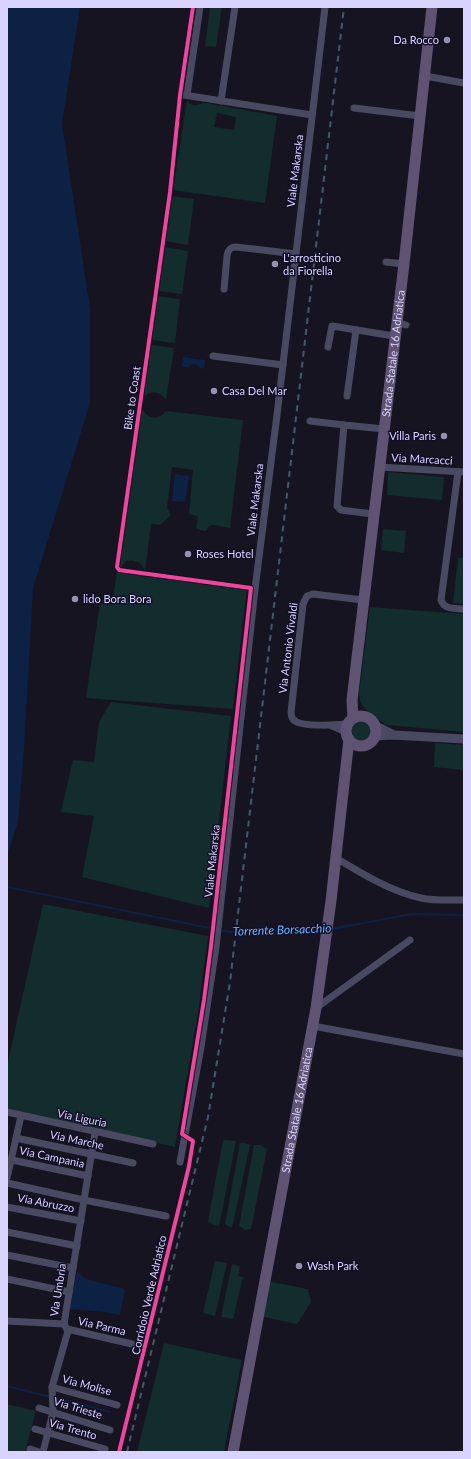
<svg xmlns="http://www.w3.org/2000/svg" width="471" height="1459" viewBox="0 0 471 1459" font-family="Lato,sans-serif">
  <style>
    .green { fill: #132c2d; fill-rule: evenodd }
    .water { fill: #0d2144 }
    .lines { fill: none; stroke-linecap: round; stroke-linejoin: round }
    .stream { stroke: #0d2144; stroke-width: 2 }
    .minor { stroke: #4a4962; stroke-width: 7 }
    .tertiary { stroke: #4a4962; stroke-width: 9 }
    .primary { stroke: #5e5373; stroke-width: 11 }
    .rail { stroke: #43596b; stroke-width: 2; stroke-dasharray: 6 5; stroke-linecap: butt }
    .cycleway-casing { stroke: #130f26; stroke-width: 6 }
    .cycleway { stroke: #ed469a; stroke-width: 4 }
    .poi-dot { fill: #9591b1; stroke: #130f26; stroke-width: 1.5 }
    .labels { text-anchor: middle; stroke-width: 3; stroke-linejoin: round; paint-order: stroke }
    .poi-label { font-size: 11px; fill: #d9d4ff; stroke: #130f26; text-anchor: start }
    .street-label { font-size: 11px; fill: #d9d4ff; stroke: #130f26 }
    .water-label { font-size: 12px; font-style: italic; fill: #62b6ff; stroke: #130f26 }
  </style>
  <rect width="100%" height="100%" fill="#161421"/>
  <g class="green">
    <path d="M210,7H222L216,47L205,46Z"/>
    <path d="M187,100C194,110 198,103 206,103L277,116L265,203L173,190ZM217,113L236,117L234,130L214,127Z"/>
    <path d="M171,196L194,199L188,245L165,241Z"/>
    <path d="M164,247L188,251L182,294L158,291Z"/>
    <path d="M157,296L180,299L175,343L152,340Z"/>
    <path d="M151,345L174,348L166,400C160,391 151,390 143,397Z"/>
    <path d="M141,407C146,418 157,422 166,411L243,420L230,528L213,525L209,526L206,531L196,529L198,516L189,514L193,470L172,467L167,508L171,515L160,525L151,524L145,571C142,562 135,559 126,561L120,568L118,567Z"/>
    <path d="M388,472L444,477L442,500L387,495Z"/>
    <path d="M383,529L406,531L404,553L381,550Z"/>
    <path d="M458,558H464V604L453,603Z"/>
    <path d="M117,571L247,587L233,709L86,698L100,603L112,605Z"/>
    <path d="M370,607L464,614V732L387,725C382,723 379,719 374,716C365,709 359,705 359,693Z"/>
    <path d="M111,702L231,716L209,908L82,877L94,816L61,812L73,760L94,762L99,722Z"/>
    <circle cx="361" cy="731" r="10"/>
    <path d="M435,743L464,745V770L434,767Z"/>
    <path d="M43,904L208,936L199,1007L175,1147L7,1110V1066Z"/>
    <path d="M223,1140L236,1141L219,1226L213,1225L208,1221Z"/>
    <path d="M240,1143H246L250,1145L233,1224L231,1228L225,1224Z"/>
    <path d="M254,1145H260L267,1149L251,1229L245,1230L239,1226Z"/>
    <path d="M215,1261L227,1263L215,1316L203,1313Z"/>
    <path d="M232,1264L240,1266L238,1276L243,1277L233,1319L221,1317Z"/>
    <path d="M267,1281L308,1289L311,1302L301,1318L297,1324L260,1316Z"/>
    <path d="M164,1343L242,1360L224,1452H137Z"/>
    <path d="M7,1404L36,1411L25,1452H7Z"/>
  </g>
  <g class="water">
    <path d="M7,7H80L62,124L90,308V403L33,588L24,749L18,822L7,855Z"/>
    <path d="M183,357L205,360L204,369L200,368L197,365L193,364L188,367H182Z"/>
    <path d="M175,474L189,476L185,502L172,501Z"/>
    <path d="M77,1271L81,1275L86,1279L125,1289L120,1315L105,1312L69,1309Z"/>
  </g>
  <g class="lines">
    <g class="stream">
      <path d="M7,887L229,932L324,929"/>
      <path d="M331,929L412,914L464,915"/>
      <path d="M7,1386L50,1397"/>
      <path d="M58,1398L110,1412"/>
    </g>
    <g class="minor">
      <path d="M425,76L464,83"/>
      <path d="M184,95L312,115"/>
      <path d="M187,95L200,7"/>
      <path d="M221,101L235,7"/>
      <path d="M354,108L420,116"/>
      <path d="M386,262L404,264"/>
      <path d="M224,289L227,256C228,250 230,247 236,247L296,254"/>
      <path d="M396,322L406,325"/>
      <path d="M328,347L332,326L394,336"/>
      <path d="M213,356L283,365"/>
      <path d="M347,396L356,330"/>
      <path d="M310,421L344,425"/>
      <path d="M379,467L464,472"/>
      <path d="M458,472L441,600C444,610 455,608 464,609"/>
      <path d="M373,514L341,510L337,506L344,425L384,429"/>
      <path d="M348,724C337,725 303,727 295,721C292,719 291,716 291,712L303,604L307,596L313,594L363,600"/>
      <path d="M332,726L346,732"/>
      <path d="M336,858C361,873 392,892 421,898C435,901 449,900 464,900"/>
      <path d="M316,1008L410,940"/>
      <path d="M313,1026L464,1054"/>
      <path d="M7,1112L153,1144"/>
      <path d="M16,1138L133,1163"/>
      <path d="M12,1160L88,1176"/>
      <path d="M180,1162L201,1047L216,947L255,589L277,415L325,7"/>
      <path d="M7,1178L21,1116"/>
      <path d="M7,1183L84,1200L95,1132"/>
      <path d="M7,1207L81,1221"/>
      <path d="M7,1232L77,1246"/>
      <path d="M7,1255L73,1268"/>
      <path d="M7,1279L69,1292"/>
      <path d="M7,1321L64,1324"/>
      <path d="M67,1329L132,1344"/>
      <path d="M52,1387L117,1405"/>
      <path d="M39,1408L110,1430"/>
      <path d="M35,1429L105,1449"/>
      <path d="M30,1449L39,1452"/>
      <path d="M43,1452L53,1412L52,1387L68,1331L64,1324L84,1200L166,1216"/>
    </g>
    <g class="tertiary">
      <path d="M374,725L392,734"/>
      <path d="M374,736L393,735L464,739"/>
    </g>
    <g class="primary">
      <circle cx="361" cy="731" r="15"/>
      <path id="s1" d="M353,718L352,700L404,264L432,7"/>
      <path id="s2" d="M233,1452L316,1008L331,901L349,739"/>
    </g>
    <path class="rail" d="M127,1452L208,1117L230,982L344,7"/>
    <defs>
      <path id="cycleway" d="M119,1452L189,1166L193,1141L182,1134L204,1000L211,946L251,588L119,570L117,567L156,292L170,192L180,95L193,7"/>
    </defs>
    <use href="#cycleway" class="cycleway-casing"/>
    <use href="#cycleway" class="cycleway"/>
  </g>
  <g class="poi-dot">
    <circle cx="447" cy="40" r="4"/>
    <circle cx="275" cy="264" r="4"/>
    <circle cx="214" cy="391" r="4"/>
    <circle cx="444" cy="436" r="4"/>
    <circle cx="188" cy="554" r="4"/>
    <circle cx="75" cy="599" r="4"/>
    <circle cx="299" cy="1266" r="4"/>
  </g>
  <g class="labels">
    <g class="poi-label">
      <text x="439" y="44" text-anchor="end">Da Rocco</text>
      <text x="283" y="262">L'arrosticino<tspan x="283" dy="13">da Fiorella</tspan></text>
      <text x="222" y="395">Casa Del Mar</text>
      <text x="436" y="440" text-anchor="end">Villa Paris</text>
      <text x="196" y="558">Roses Hotel</text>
      <text x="83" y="603">lido Bora Bora</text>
      <text x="307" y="1270">Wash Park</text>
    </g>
    <g class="street-label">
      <text transform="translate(295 171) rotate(-83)" y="4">Viale Makarska</text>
      <text dy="4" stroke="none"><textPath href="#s1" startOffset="367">Strada Statale 16 Adriatica</textPath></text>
      <text transform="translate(132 398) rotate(-82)" y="4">Bike to Coast</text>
      <text transform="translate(422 459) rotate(3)" y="4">Via Marcacci</text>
      <text transform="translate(255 500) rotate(-83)" y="4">Viale Makarska</text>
      <text transform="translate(288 648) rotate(-83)" y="4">Via Antonio Vivaldi</text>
      <text transform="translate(212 861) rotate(-84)" y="4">Viale Makarska</text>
      <text dy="4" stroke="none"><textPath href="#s2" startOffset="348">Strada Statale 16 Adriatica</textPath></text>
      <text transform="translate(82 1118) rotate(12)" y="4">Via Liguria</text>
      <text transform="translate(77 1140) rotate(12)" y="4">Via Marche</text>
      <text transform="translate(52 1157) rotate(12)" y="4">Via Campania</text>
      <text transform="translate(46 1203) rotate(11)" y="4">Via Abruzzo</text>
      <text transform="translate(58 1290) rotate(-81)" y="4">Via Umbria</text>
      <text transform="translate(149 1295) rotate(-77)" y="4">Corridoio Verde Adriatico</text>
      <text transform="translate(102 1326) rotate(13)" y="4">Via Parma</text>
      <text transform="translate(87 1385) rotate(15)" y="4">Via Molise</text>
      <text transform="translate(78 1408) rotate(17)" y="4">Via Trieste</text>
      <text transform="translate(73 1429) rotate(16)" y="4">Via Trento</text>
    </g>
    <g class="water-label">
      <text transform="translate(282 930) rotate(-2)" y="4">Torrente Borsacchio</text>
    </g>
  </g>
  <rect width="471" height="1459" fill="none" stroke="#d9d4ff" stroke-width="16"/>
</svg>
